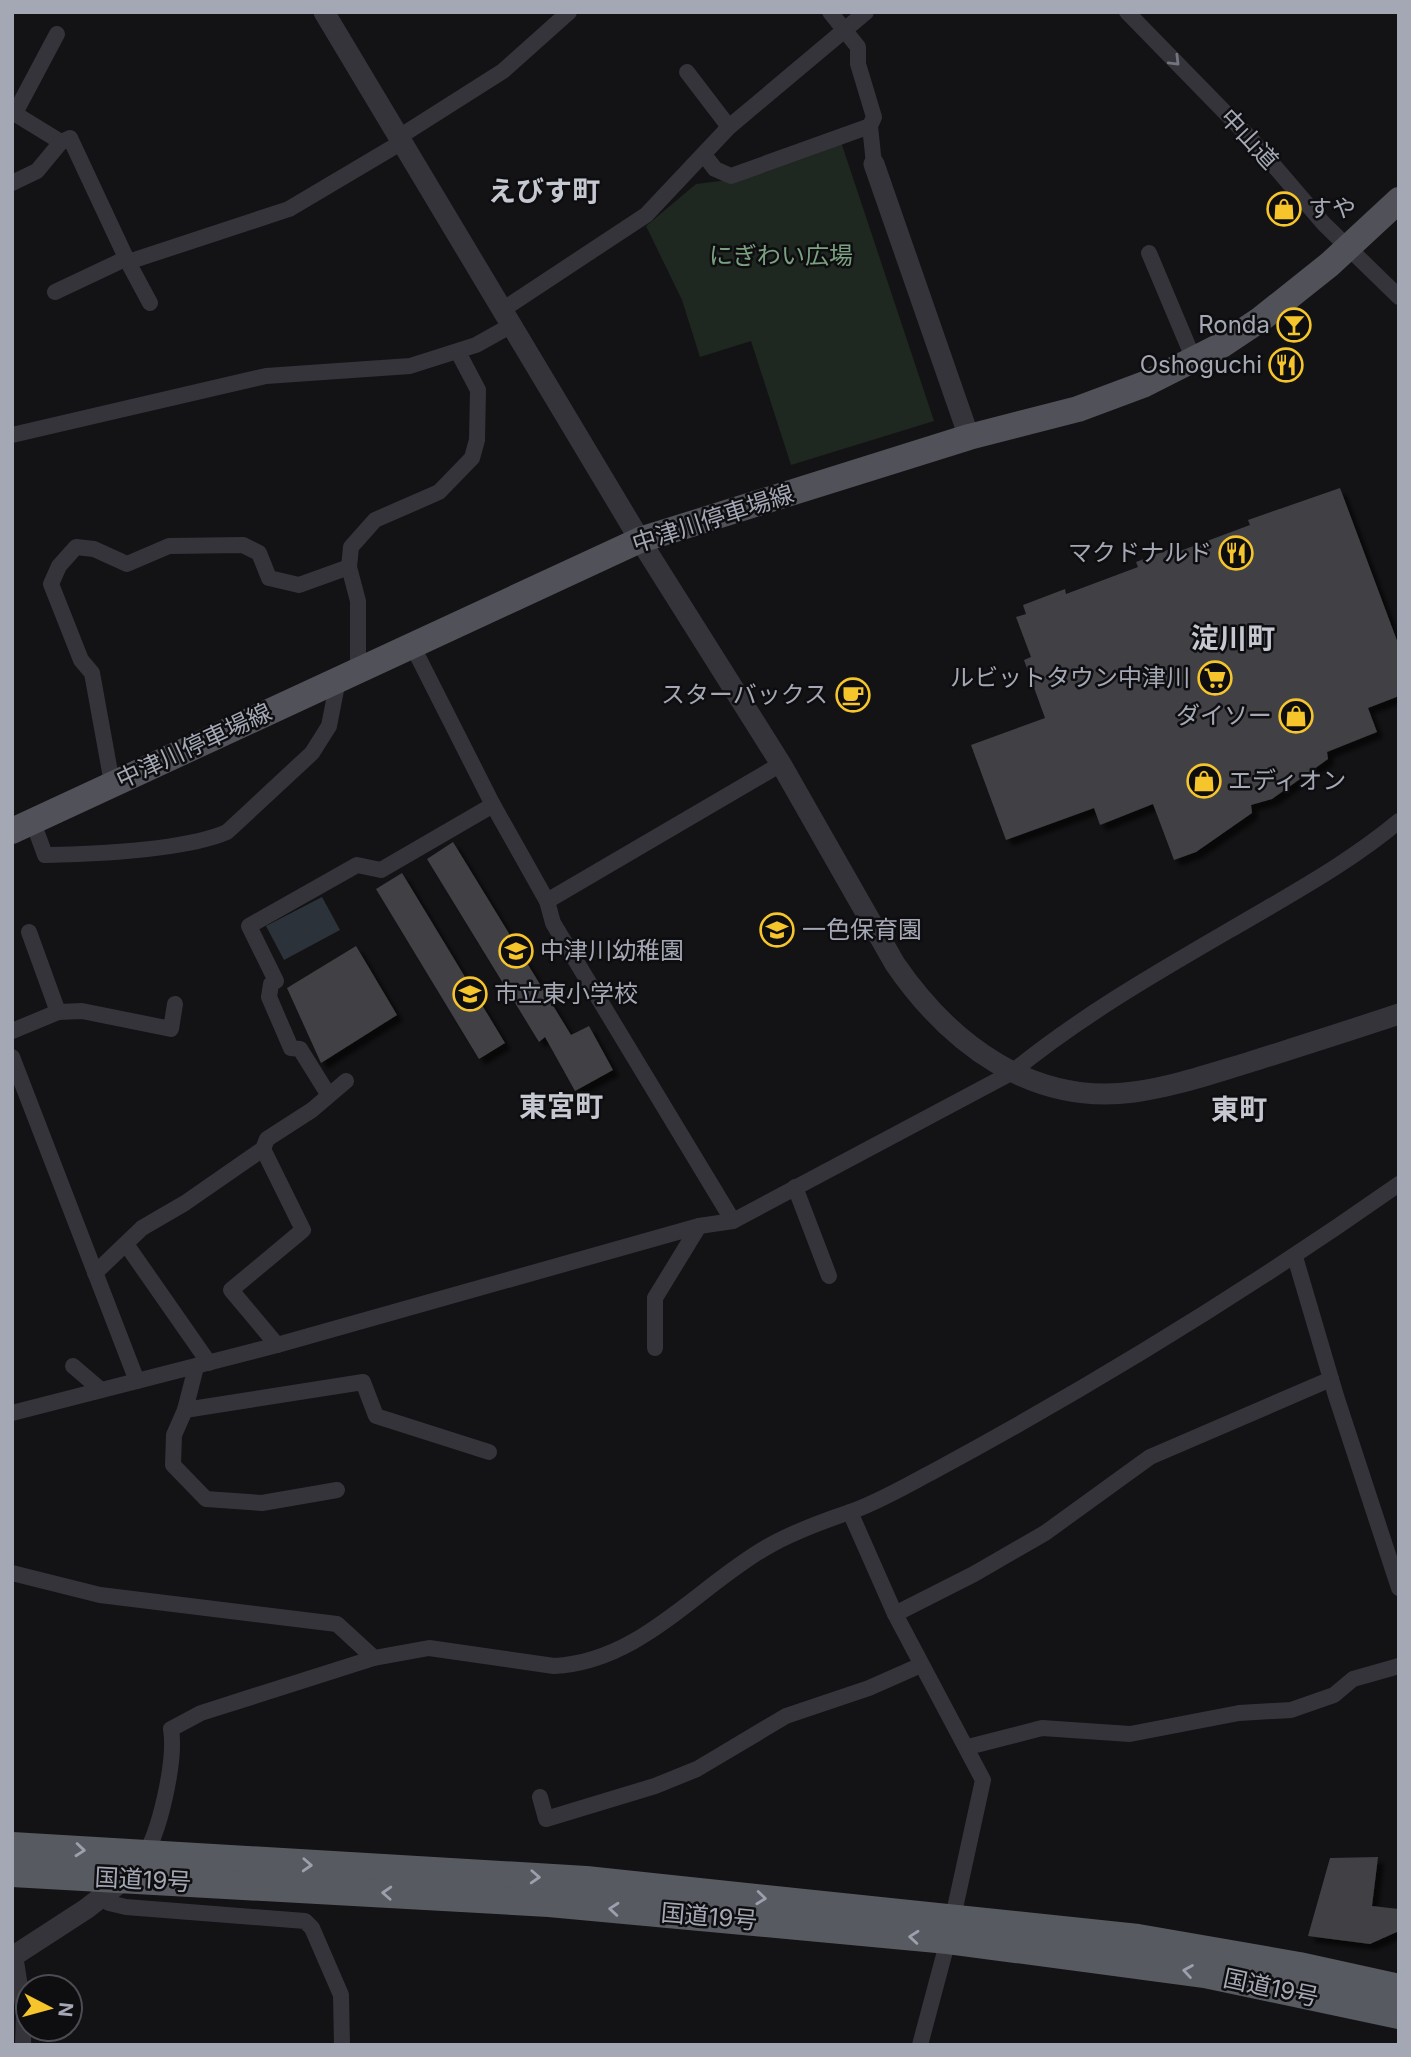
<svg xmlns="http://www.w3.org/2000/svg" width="1411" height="2057" viewBox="0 0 1411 2057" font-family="Inter,'Noto Sans JP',sans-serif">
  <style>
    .green { fill: #1f2721 }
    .water { fill: #2b323a }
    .building { fill: #3f4045; filter: url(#shadow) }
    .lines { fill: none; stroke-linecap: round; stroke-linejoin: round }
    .minor { stroke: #34343a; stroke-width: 16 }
    .tertiary { stroke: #34343a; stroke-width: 21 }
    .primary { stroke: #505159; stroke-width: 26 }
    .trunk { stroke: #585a62; stroke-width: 28 }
    .oneway { stroke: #72747e }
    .oneway2 { stroke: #9ca0ad }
    .labels { text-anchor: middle; stroke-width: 5; stroke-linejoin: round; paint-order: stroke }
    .street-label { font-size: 24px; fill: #a4a8b5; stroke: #0e0e10 }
    .poi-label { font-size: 24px; fill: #a4a8b5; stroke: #0e0e10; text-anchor: end }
    .park-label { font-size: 24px; fill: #7ba181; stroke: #0e0e10 }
    .quarter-label { font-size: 28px; font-weight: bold; fill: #c5c7d1; stroke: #0e0e10 }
  </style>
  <defs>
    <filter id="shadow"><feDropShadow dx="6" dy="6" stdDeviation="2" flood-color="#0009"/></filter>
  </defs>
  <rect width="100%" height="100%" fill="#131315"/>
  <path class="green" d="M841,142L934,421L791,465L751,341L700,357L682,300L646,226L696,184L728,180Z"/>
  <path class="water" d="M322,897L340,930L284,960L266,926Z"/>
  <g class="building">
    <path d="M1340,488L1399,646V696L1368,708L1377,732L1327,752L1328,759L1272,799L1251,805L1252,813L1196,852L1174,860L1153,804L1100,825L1094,808L1006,840L971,745L1045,718L1024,660L1031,657L1016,617L1026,614L1023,605L1065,589L1066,594L1138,567L1136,562L1178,546L1180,551L1250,525L1248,520Z"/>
    <path d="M453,842L571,1035L589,1026L613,1070L575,1091L545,1037L539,1042L427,859Z"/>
    <path d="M402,873L505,1043L479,1059L376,889Z"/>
    <path d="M356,946L397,1015L321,1063L287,988Z"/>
    <path d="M1378,1857L1372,1906L1399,1909V1931L1370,1944L1308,1936L1330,1858Z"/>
  </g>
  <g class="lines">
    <g class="minor">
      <path d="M830,12L858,47V64L874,117L870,126L874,164"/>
      <path d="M1127,12L1252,140L1324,224L1399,297"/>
      <path d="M687,72L729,127"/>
      <path d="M12,112L61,142"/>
      <path d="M15,113L57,34"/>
      <path d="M399,137L503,71L569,12"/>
      <path d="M705,156L715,169L731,176L870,126"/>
      <path d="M12,183L37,171L61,142L70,138L128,262L289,209L402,142"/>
      <path d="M1149,253L1194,360"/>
      <path d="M128,262L150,303"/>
      <path d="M55,292L127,258"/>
      <path d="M502,310L646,215L729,127L866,12"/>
      <path d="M12,435L266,376L410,366L476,345L510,326"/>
      <path d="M412,645L493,805L547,901L553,923L733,1221"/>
      <path d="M358,669V601L349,567L351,547L375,520L439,492L472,458L477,440L478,390L458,352"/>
      <path d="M112,783L92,673L81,660L51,584L59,566L76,547L94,549L127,564L169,546L243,545L259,553L269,578L299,585L349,567"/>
      <path d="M33,822L45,855C94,854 183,851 227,832L312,753L329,726L338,680"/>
      <path d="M547,901L781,764"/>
      <path d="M29,932L58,1012"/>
      <path d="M12,1031L58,1012L82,1011L171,1029L175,1004"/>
      <path d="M12,1057L137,1381"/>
      <path d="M328,1094L300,1049L291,1048L269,997L271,984L276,981L249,926L357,865L381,870L493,805"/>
      <path d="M263,1149L303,1230L231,1290L277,1345"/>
      <path d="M795,1187L829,1276"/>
      <path d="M126,1244L209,1363"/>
      <path d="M1295,1257L1336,1396L1399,1588"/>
      <path d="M95,1273L142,1228L185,1203L263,1149L267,1139L312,1110L346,1081"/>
      <path d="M655,1348V1298L699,1226"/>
      <path d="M73,1366L101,1390"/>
      <path d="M196,1367L185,1410L363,1382L376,1416L489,1452"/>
      <path d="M185,1410L174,1435L173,1465L206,1499L262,1503L337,1490"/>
      <path d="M12,1413L277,1345L699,1226L733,1221L1011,1073C1089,1009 1179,960 1266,909C1312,882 1357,856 1399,821"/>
      <path d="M850,1512L895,1614L983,1780L948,1940L920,2045"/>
      <path d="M12,1573L100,1595L337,1624L374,1658"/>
      <path d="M895,1614L974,1574L1045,1533L1150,1457L1331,1379"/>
      <path d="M968,1747L1042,1728L1130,1734L1239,1713L1291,1710L1334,1695L1353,1679L1399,1666"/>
      <path d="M540,1797L546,1819L655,1786L697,1769L786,1716L869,1688L921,1665"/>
      <path d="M141,1860C160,1836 176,1759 171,1729L201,1713L374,1658L429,1648L554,1666C640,1662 697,1587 767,1547C793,1532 823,1521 850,1512C879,1502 909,1484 936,1470C1095,1384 1251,1288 1399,1184"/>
      <path d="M102,1896L109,1903L126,1907L305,1921L312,1928L341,1995L342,2045"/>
      <path d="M15,1955L24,2012L23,2045"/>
    </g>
    <g class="tertiary">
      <path d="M324,12L640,540L781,764L895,964C950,1044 1032,1106 1134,1092C1172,1087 1210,1074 1247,1063C1297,1047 1348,1031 1399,1014"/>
      <path d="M874,164L969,437"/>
      <path d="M12,1957L86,1909L125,1879"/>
    </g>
    <path class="primary" d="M12,831L640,540L969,437L1078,409L1145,384L1222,345L1261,319L1330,264L1399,200"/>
    <g class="trunk">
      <path d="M12,1846L586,1880L1138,1938L1299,1966L1399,1988"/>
      <path d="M12,1873L549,1903L948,1940L1205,1974L1399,2015"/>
    </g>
  </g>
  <defs><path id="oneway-chevron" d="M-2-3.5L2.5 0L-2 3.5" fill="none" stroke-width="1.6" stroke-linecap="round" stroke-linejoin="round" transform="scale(1.75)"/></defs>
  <use class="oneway" href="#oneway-chevron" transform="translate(1175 61) rotate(45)"/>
  <g class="oneway2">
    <use href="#oneway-chevron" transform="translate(80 1850) rotate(5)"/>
    <use href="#oneway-chevron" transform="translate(307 1865) rotate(3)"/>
    <use href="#oneway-chevron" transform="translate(535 1877) rotate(3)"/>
    <use href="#oneway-chevron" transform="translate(387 1893) rotate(-177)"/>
    <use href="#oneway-chevron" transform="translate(761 1898) rotate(6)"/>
    <use href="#oneway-chevron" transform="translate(614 1909) rotate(-175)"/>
    <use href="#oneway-chevron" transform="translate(914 1937) rotate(-175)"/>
    <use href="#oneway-chevron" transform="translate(1188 1971) rotate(-171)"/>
  </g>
  <defs>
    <symbol id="shop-ring" viewBox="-11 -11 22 22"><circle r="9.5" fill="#0e0e10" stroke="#f5c52b" stroke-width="1.5"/><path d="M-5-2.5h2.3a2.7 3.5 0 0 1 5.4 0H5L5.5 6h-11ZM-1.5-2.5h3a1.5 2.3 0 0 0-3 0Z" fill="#f5c52b"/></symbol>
    <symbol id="bar-ring" viewBox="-11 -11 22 22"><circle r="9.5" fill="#0e0e10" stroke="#f5c52b" stroke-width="1.5"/><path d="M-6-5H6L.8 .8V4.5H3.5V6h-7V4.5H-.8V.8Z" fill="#f5c52b"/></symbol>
    <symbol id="restaurant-ring" viewBox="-11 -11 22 22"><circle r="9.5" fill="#0e0e10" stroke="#f5c52b" stroke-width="1.5"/><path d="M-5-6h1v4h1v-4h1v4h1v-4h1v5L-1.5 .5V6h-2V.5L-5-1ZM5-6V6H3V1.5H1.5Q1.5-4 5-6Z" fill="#f5c52b"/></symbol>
    <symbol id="supermarket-ring" viewBox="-11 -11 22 22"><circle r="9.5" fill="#0e0e10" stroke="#f5c52b" stroke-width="1.5"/><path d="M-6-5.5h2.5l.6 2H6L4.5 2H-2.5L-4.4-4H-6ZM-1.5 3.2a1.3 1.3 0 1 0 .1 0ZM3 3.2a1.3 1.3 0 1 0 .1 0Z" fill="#f5c52b"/></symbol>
    <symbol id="cafe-ring" viewBox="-11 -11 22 22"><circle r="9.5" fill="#0e0e10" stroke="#f5c52b" stroke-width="1.5"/><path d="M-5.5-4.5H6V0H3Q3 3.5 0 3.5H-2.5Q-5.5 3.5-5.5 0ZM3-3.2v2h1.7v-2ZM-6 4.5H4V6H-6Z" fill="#f5c52b"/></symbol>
    <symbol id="school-ring" viewBox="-11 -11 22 22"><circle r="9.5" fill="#0e0e10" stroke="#f5c52b" stroke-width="1.5"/><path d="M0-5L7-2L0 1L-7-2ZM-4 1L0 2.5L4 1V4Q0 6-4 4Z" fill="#f5c52b"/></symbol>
  </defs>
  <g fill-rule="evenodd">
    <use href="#shop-ring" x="1265" y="190" width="38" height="38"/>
    <use href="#bar-ring" x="1275" y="306" width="38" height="38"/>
    <use href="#restaurant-ring" x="1267" y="346" width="38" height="38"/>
    <use href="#restaurant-ring" x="1217" y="534" width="38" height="38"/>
    <use href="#supermarket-ring" x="1196" y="659" width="38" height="38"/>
    <use href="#cafe-ring" x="834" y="676" width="38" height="38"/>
    <use href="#shop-ring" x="1277" y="697" width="38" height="38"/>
    <use href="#shop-ring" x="1185" y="762" width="38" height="38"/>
    <use href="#school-ring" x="758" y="911" width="38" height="38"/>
    <use href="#school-ring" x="497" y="932" width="38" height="38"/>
    <use href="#school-ring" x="451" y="975" width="38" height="38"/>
  </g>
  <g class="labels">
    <g class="street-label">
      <text transform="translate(1249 139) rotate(47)" y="8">中山道</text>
      <text transform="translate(713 519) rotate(-18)" y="8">中津川停車場線</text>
      <text transform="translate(194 746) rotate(-25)" y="8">中津川停車場線</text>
      <text transform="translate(143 1880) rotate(3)" y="8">国道19号</text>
      <text transform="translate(709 1917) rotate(5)" y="8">国道19号</text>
      <text transform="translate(1271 1988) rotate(12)" y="8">国道19号</text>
    </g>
    <g class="poi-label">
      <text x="1308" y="217" text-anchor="start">すや</text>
      <text x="1270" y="333">Ronda</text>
      <text x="1262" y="373">Oshoguchi</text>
      <text x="1212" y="561">マクドナルド</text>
      <text x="1190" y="686">ルビットタウン中津川</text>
      <text x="828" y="703">スターバックス</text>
      <text x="1272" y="724">ダイソー</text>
      <text x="1228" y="789" text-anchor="start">エディオン</text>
      <text x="802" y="938" text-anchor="start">一色保育園</text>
      <text x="540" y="959" text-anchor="start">中津川幼稚園</text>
      <text x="494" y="1002" text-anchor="start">市立東小学校</text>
    </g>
    <g class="park-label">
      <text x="781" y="264">にぎわい広場</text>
    </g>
    <g class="quarter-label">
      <text x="544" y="201">えびす町</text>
      <text x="1233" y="648">淀川町</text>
      <text x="561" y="1116">東宮町</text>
      <text x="1239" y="1119">東町</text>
    </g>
  </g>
  <rect width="1411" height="2057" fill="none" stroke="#a4a8b5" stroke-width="28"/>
  <g transform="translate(49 2008) rotate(96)"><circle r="33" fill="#0e0e10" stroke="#4a4c52" stroke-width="2"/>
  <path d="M0-5L12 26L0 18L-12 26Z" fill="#f5c52b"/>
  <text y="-10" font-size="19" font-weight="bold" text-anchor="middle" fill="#a4a8b5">N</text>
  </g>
</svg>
